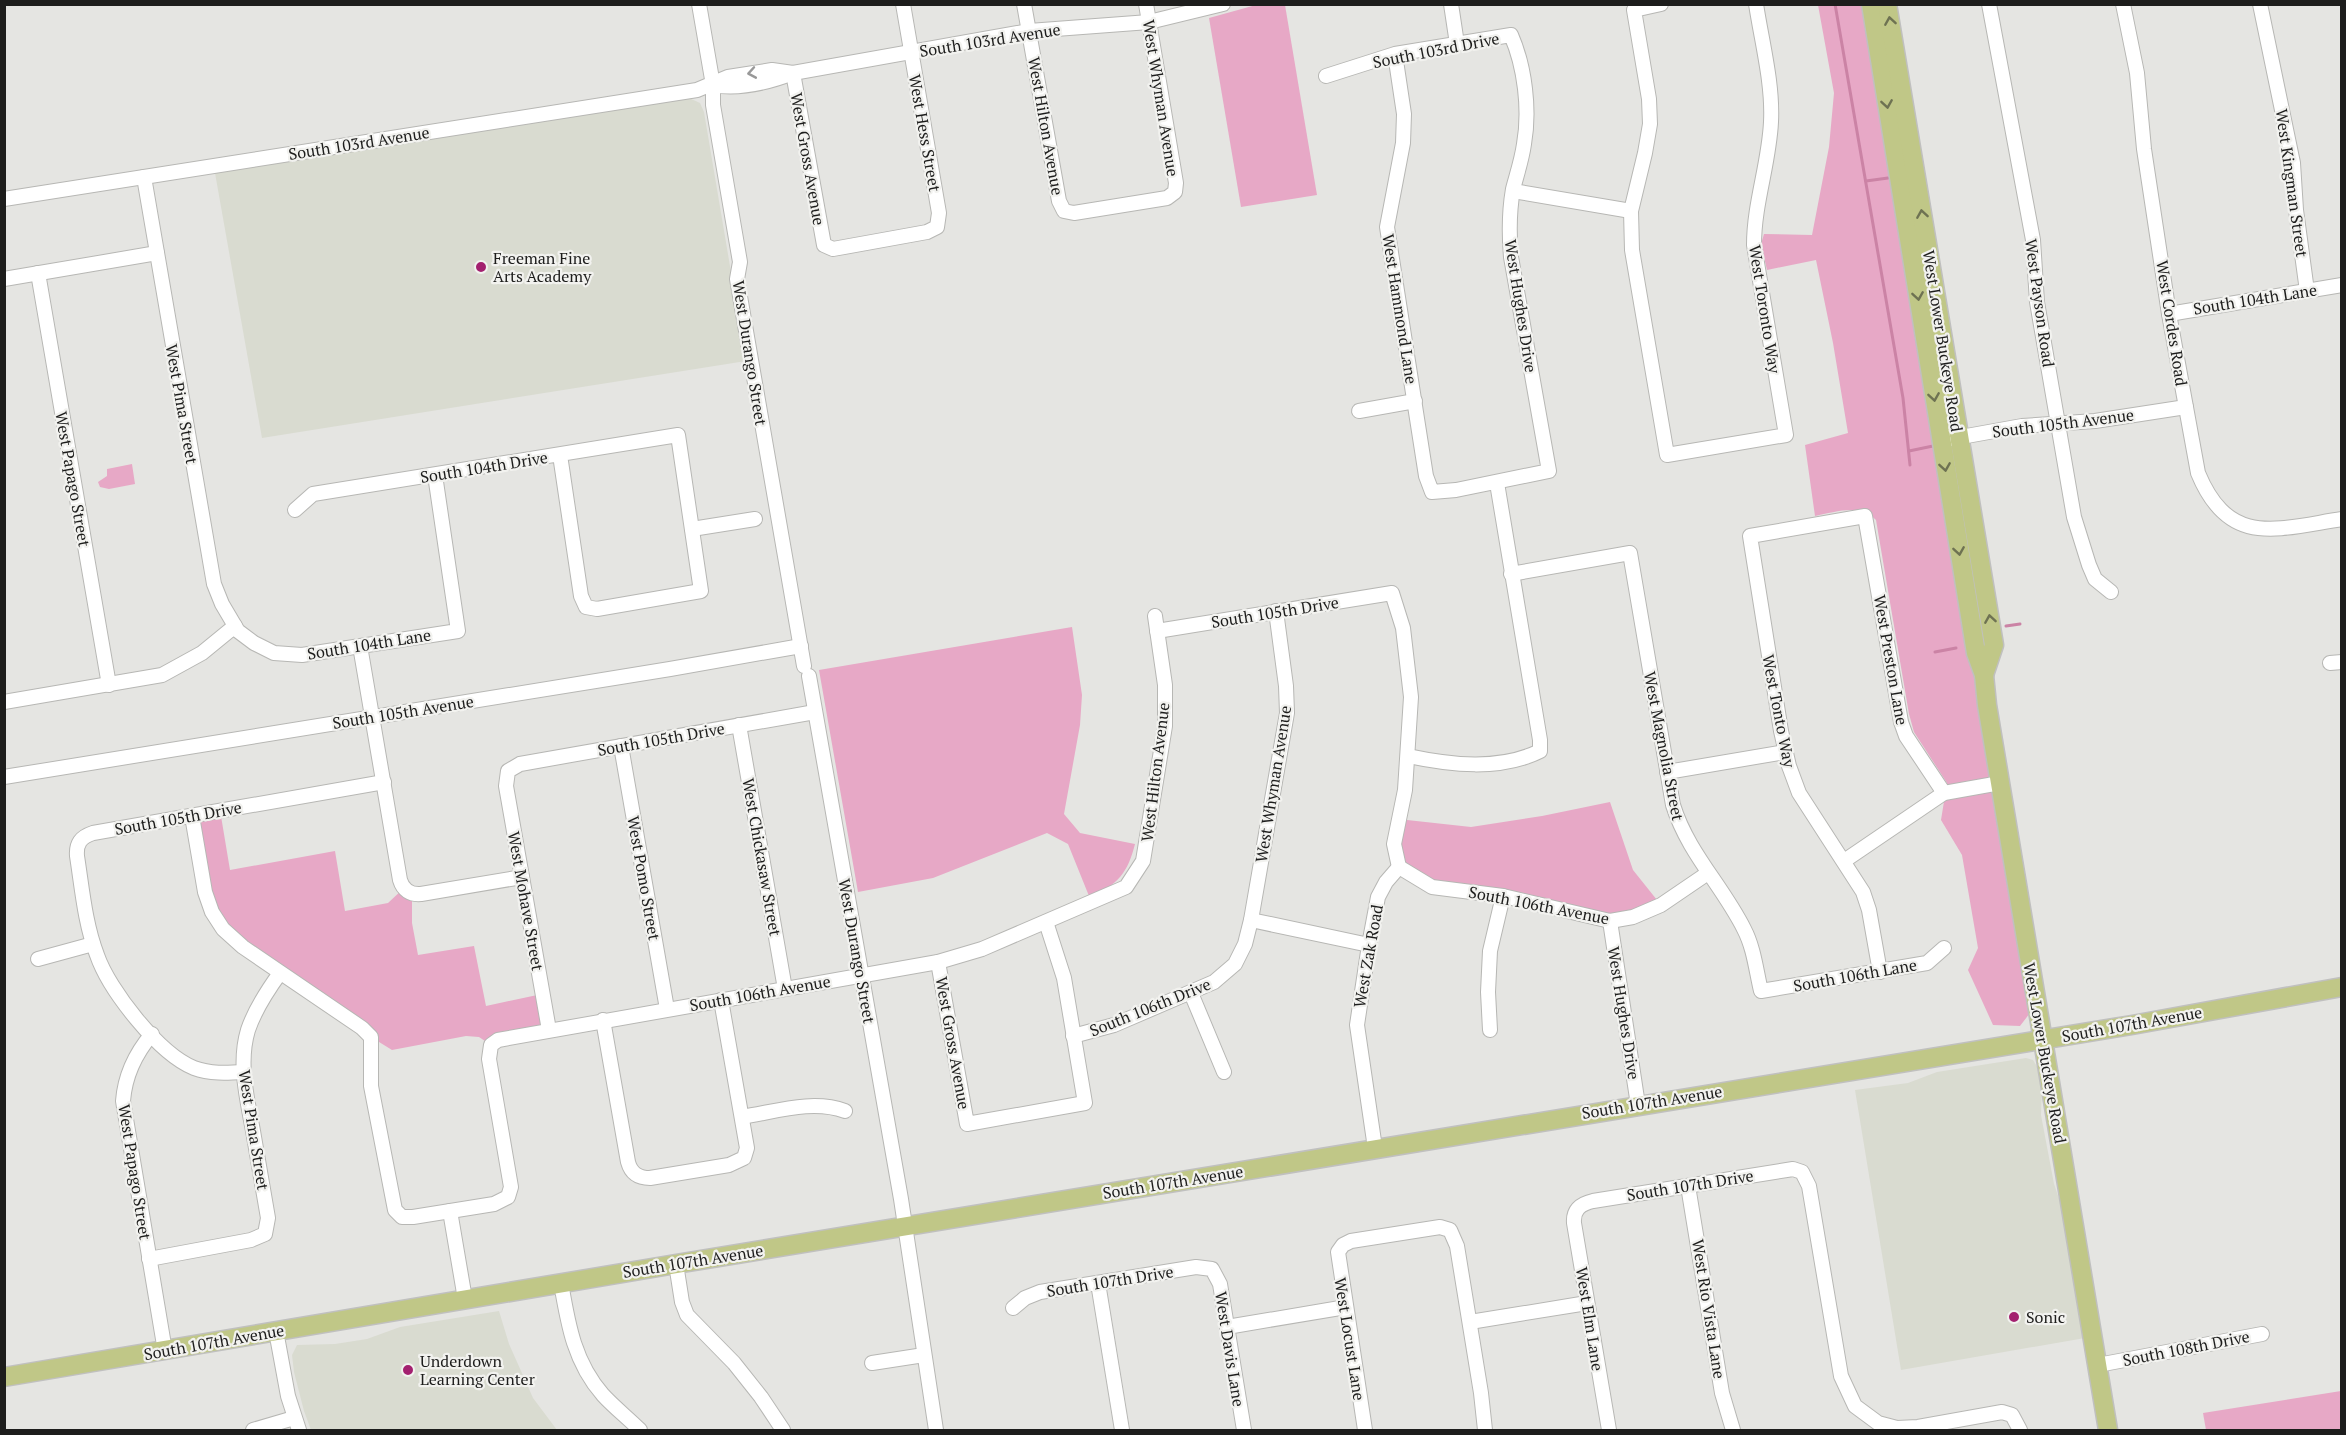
<svg xmlns="http://www.w3.org/2000/svg" width="2346" height="1435" viewBox="0 0 2346 1435" font-family="'PT Serif',serif">
  <style>
    .built { fill: #d9dbd0 }
    .green { fill: #e7a8c6 }
    .lines { fill: none; stroke-linecap: round; stroke-linejoin: round }
    .stream { stroke: #cb83a5; stroke-width: 3 }
    .minor-casing { stroke: #b7b7b4; stroke-width: 16 }
    .major-casing { stroke: #c0c0bf; stroke-width: 21 }
    .minor { stroke: #fff; stroke-width: 14 }
    .major { stroke: #c0c787; stroke-width: 18 }
    .oneway { stroke: #6e7252 }
    .oneway2 { stroke: #999 }
    .poi-dot { fill: #a3206f; stroke: #f2f2ef; stroke-width: 2 }
    .labels { text-anchor: middle; stroke-width: 4.5; stroke-linejoin: round; paint-order: stroke }
    .street-label { font-size: 16px; fill: #1d1d1c; stroke: #f2f2ef }
    .poi-label { font-size: 16px; fill: #1d1d1c; stroke: #f2f2ef; text-anchor: start }
  </style>
  <rect width="100%" height="100%" fill="#e5e5e2"/>
  <g class="built">
    <path d="M687,97L700,103L704,112L746,361L262,438L215,173Z"/>
    <path d="M2026,1058L2033,1060L2039,1070L2042,1087L2041,1115L2054,1184L2064,1213L2085,1338L1901,1370L1855,1090L1908,1083L1937,1072Z"/>
    <path d="M499,1311L509,1344L533,1398L557,1430H311L304,1411L294,1372L292,1355L297,1345L335,1344L367,1339L400,1327Z"/>
  </g>
  <g class="green">
    <path d="M1256,5H1285L1317,195L1241,207L1209,18Z"/>
    <path d="M1818,5H1863L2030,1013L2020,1026L1993,1025L1968,970L1978,948L1962,855L1941,820L1947,783L1914,732L1909,714L1876,520C1860,503 1836,512 1815,516L1805,445L1848,433L1833,343L1816,260L1767,270L1761,244L1764,234L1812,235L1829,147L1834,93Z"/>
    <path d="M132,464L135,484L109,489L100,487L98,482L107,476V469Z"/>
    <path d="M1072,627L1082,695L1080,725L1064,814L1080,833L1135,844C1128,872 1118,886 1089,896L1068,844L1047,833L933,878L858,892L819,670Z"/>
    <path d="M1610,802L1633,870L1661,905L1610,921L1432,887L1399,867L1398,819L1471,827L1542,816Z"/>
    <path d="M220,810L230,870L335,851L345,911L388,903L404,888L412,894V923L418,955L474,946L486,1006L542,994L549,1030L491,1045L479,1037L466,1036L392,1050L371,1037L217,921L192,816Z"/>
    <path d="M2341,1391V1430H2206L2203,1413Z"/>
  </g>
  <g class="lines">
    <g class="stream">
      <path d="M1835,4L1903,398L1910,465"/>
      <path d="M1866,181L1888,178"/>
      <path d="M1909,451L1933,446"/>
      <path d="M2006,626L2020,624"/>
      <path d="M1935,652L1956,648"/>
    </g>
    <defs>
      <g id="minor">
        <path d="M699,4L713,85V105L740,262L737,279L804,666"/>
        <path d="M1024,4L1059,201L1064,211L1074,213L1167,198L1175,192L1176,183L1146,4"/>
        <path d="M1451,4L1457,44"/>
        <path d="M1661,4L1634,10L1649,99L1650,124L1645,153L1631,211L1632,250L1667,455L1786,435L1754,245C1754,203 1769,164 1771,122C1773,84 1762,43 1756,4"/>
        <path d="M1989,4L2033,240L2037,302L2074,517L2089,565L2095,579L2111,592"/>
        <path d="M2123,4L2137,73L2144,149L2169,314L2198,473C2229,548 2276,529 2342,519"/>
        <path d="M2260,4L2293,163L2296,210L2307,291"/>
        <path d="M793,73L824,245L833,249L927,232L937,227L939,213L903,4"/>
        <path d="M1326,76L1395,54L1511,35C1525,67 1530,110 1524,144C1522,159 1517,174 1513,189C1509,212 1509,234 1511,257L1549,471L1456,490L1432,492L1426,476L1387,227L1403,143L1404,114L1395,54"/>
        <path d="M713,85C740,90 767,83 793,73L1029,31L1149,22L1223,4"/>
        <path d="M144,177L214,584L222,604L235,626"/>
        <path d="M1513,191L1631,211"/>
        <path d="M4,199L697,90L728,77L772,70L793,73"/>
        <path d="M38,273L109,685"/>
        <path d="M4,279L157,253"/>
        <path d="M2169,314L2342,285"/>
        <path d="M1359,411L1415,401"/>
        <path d="M1950,439L2022,426L2095,421L2186,407"/>
        <path d="M295,510L313,494L678,435L701,591L597,609L586,607L581,596L560,455"/>
        <path d="M692,529L755,519"/>
        <path d="M1511,574L1630,553L1673,805C1688,853 1722,885 1744,929C1754,948 1756,970 1761,991L1927,963L1944,948"/>
        <path d="M1157,631L1392,593L1403,628L1411,697L1405,790L1394,844L1399,867"/>
        <path d="M360,646L400,880C403,890 410,895 421,894L522,877"/>
        <path d="M2330,663L2342,662"/>
        <path d="M809,676L901,1199L936,1430"/>
        <path d="M4,702L162,675L202,653L235,626L238,631L254,643L274,653L302,655L458,631L435,475"/>
        <path d="M739,725L785,989"/>
        <path d="M621,746L667,1009"/>
        <path d="M1408,756C1450,765 1500,771 1540,751V740L1497,483"/>
        <path d="M1667,772L1785,752"/>
        <path d="M4,777L670,669L801,646"/>
        <path d="M192,816L205,892L212,912L223,929L243,947L362,1028L371,1037V1086L395,1210L402,1217H413L494,1204L508,1197L511,1187L489,1059L491,1045L498,1040L938,962L982,949L1126,887L1143,861L1165,726V685L1155,616"/>
        <path d="M1844,861L1944,793L2000,783"/>
        <path d="M1399,867L1432,887L1503,896L1610,921L1633,917L1661,905L1708,873"/>
        <path d="M1251,920L1369,945"/>
        <path d="M1610,921L1638,1105"/>
        <path d="M38,959L93,944"/>
        <path d="M938,962L967,1124L1085,1103L1064,978L1046,922"/>
        <path d="M1880,972L1869,910L1863,892L1799,793L1789,766L1781,731L1750,536L1865,516L1901,722L1906,736L1944,793"/>
        <path d="M1191,993L1224,1072"/>
        <path d="M603,1020L628,1162C631,1173 638,1178 650,1178L729,1165L744,1158L747,1148L721,1000"/>
        <path d="M549,1030L506,786L508,771L520,764L815,712"/>
        <path d="M1490,1030L1488,992L1490,951L1503,896"/>
        <path d="M152,1034C135,1054 125,1075 123,1101L165,1351"/>
        <path d="M1073,1036L1114,1025L1214,982L1235,964L1245,944L1251,920L1287,713L1286,686L1276,611"/>
        <path d="M244,1072C227,1073 210,1074 194,1068C159,1054 109,990 97,955C85,924 82,888 77,856C76,843 81,837 93,833L384,782"/>
        <path d="M742,1117C775,1112 812,1099 845,1111"/>
        <path d="M1375,1148L1357,1025L1369,945L1378,897L1386,882L1399,867"/>
        <path d="M1688,1186L1722,1393L1733,1430"/>
        <path d="M450,1211L465,1299"/>
        <path d="M149,1259L251,1240L265,1234L268,1218C263,1189 258,1160 253,1131C247,1098 238,1063 248,1030C255,1009 267,991 280,973"/>
        <path d="M676,1264L682,1302L687,1315L734,1363L761,1397L783,1430"/>
        <path d="M561,1283C568,1324 574,1362 603,1395C615,1408 628,1418 640,1430"/>
        <path d="M1098,1283L1122,1430"/>
        <path d="M1013,1308L1025,1298L1040,1292L1196,1267L1212,1269L1220,1284L1244,1430"/>
        <path d="M1470,1322L1587,1303"/>
        <path d="M1227,1327L1346,1307"/>
        <path d="M276,1331L288,1396L299,1430"/>
        <path d="M872,1363L924,1355"/>
        <path d="M2098,1365L2262,1334"/>
        <path d="M253,1430L294,1418"/>
        <path d="M1365,1430L1338,1252L1343,1245L1351,1241L1440,1227L1450,1230L1457,1246L1481,1393L1485,1430"/>
        <path d="M1609,1430L1574,1223C1573,1210 1580,1204 1593,1201L1793,1169L1802,1172L1809,1186L1841,1376L1855,1406L1878,1423L1897,1428L1918,1427L2002,1412L2012,1415L2020,1430"/>
      </g>
      <g id="major">
        <path d="M1871,4L1976,653L1984,675L1987,705L2108,1430"/>
        <path d="M1887,4L1994,645L1984,675"/>
        <path d="M4,1377L676,1264L2132,1025L2342,987"/>
      </g>
    </defs>
    <use href="#minor" class="minor-casing"/>
    <use href="#major" class="major-casing"/>
    <use href="#minor" class="minor"/>
    <use href="#major" class="major"/>
  </g>
  <defs><path id="oneway-chevron" d="M-2-3.5L2.5 0L-2 3.5" fill="none" stroke-width="1.6" stroke-linecap="round" stroke-linejoin="round" transform="scale(1.5)"/></defs>
  <g class="oneway">
    <use href="#oneway-chevron" transform="translate(1890 21) rotate(-99)"/>
    <use href="#oneway-chevron" transform="translate(1887 104) rotate(81)"/>
    <use href="#oneway-chevron" transform="translate(1922 214) rotate(-99)"/>
    <use href="#oneway-chevron" transform="translate(1918 296) rotate(81)"/>
    <use href="#oneway-chevron" transform="translate(1934 397) rotate(81)"/>
    <use href="#oneway-chevron" transform="translate(1945 467) rotate(81)"/>
    <use href="#oneway-chevron" transform="translate(1959 551) rotate(81)"/>
    <use href="#oneway-chevron" transform="translate(1990 619) rotate(-99)"/>
  </g>
  <use class="oneway2" href="#oneway-chevron" transform="translate(752 73) rotate(170)"/>
  <g class="poi-dot">
    <circle cx="481" cy="267" r="6"/>
    <circle cx="2014" cy="1317" r="6"/>
    <circle cx="408" cy="1370" r="6"/>
  </g>
  <g class="labels">
    <g class="street-label">
      <text transform="translate(990 40) rotate(-9)" y="6">South 103rd Avenue</text>
      <text transform="translate(1436 50) rotate(-11)" y="6">South 103rd Drive</text>
      <text transform="translate(1161 98) rotate(81)" y="6">West Whyman Avenue</text>
      <text transform="translate(1046 126) rotate(80)" y="6">West Hilton Avenue</text>
      <text transform="translate(925 133) rotate(80)" y="6">West Hess Street</text>
      <text transform="translate(359 143) rotate(-9)" y="6">South 103rd Avenue</text>
      <text transform="translate(808 159) rotate(80)" y="6">West Gross Avenue</text>
      <text transform="translate(2292 183) rotate(82)" y="6">West Kingman Street</text>
      <text transform="translate(2255 299) rotate(-9)" y="6">South 104th Lane</text>
      <text transform="translate(2040 303) rotate(82)" y="6">West Payson Road</text>
      <text transform="translate(1521 306) rotate(81)" y="6">West Hughes Drive</text>
      <text transform="translate(1400 309) rotate(81)" y="6">West Hammond Lane</text>
      <text transform="translate(1765 309) rotate(81)" y="6">West Toronto Way</text>
      <text transform="translate(2172 323) rotate(81)" y="6">West Cordes Road</text>
      <text transform="translate(1943 341) rotate(81)" y="6">West Lower Buckeye Road</text>
      <text transform="translate(750 353) rotate(81)" y="6">West Durango Street</text>
      <text transform="translate(182 404) rotate(80)" y="6">West Pima Street</text>
      <text transform="translate(2063 423) rotate(-7)" y="6">South 105th Avenue</text>
      <text transform="translate(484 467) rotate(-9)" y="6">South 104th Drive</text>
      <text transform="translate(73 479) rotate(80)" y="6">West Papago Street</text>
      <text transform="translate(1275 612) rotate(-9)" y="6">South 105th Drive</text>
      <text transform="translate(369 644) rotate(-9)" y="6">South 104th Lane</text>
      <text transform="translate(1891 660) rotate(80)" y="6">West Preston Lane</text>
      <text transform="translate(1779 711) rotate(79)" y="6">West Tonto Way</text>
      <text transform="translate(403 712) rotate(-9)" y="6">South 105th Avenue</text>
      <text transform="translate(661 739) rotate(-10)" y="6">South 105th Drive</text>
      <text transform="translate(1664 746) rotate(79)" y="6">West Magnolia Street</text>
      <text transform="translate(1155 772) rotate(-83)" y="6">West Hilton Avenue</text>
      <text transform="translate(1273 784) rotate(-81)" y="6">West Whyman Avenue</text>
      <text transform="translate(178 818) rotate(-10)" y="6">South 105th Drive</text>
      <text transform="translate(762 857) rotate(80)" y="6">West Chickasaw Street</text>
      <text transform="translate(644 878) rotate(80)" y="6">West Pomo Street</text>
      <text transform="translate(526 901) rotate(80)" y="6">West Mohave Street</text>
      <text transform="translate(1539 905) rotate(11)" y="6">South 106th Avenue</text>
      <text transform="translate(857 951) rotate(80)" y="6">West Durango Street</text>
      <text transform="translate(1368 956) rotate(-80)" y="6">West Zak Road</text>
      <text transform="translate(1855 975) rotate(-10)" y="6">South 106th Lane</text>
      <text transform="translate(760 993) rotate(-10)" y="6">South 106th Avenue</text>
      <text transform="translate(1150 1007) rotate(-22)" y="6">South 106th Drive</text>
      <text transform="translate(1624 1013) rotate(81)" y="6">West Hughes Drive</text>
      <text transform="translate(2132 1024) rotate(-10)" y="6">South 107th Avenue</text>
      <text transform="translate(953 1043) rotate(80)" y="6">West Gross Avenue</text>
      <text transform="translate(2045 1053) rotate(80)" y="6">West Lower Buckeye Road</text>
      <text transform="translate(1652 1102) rotate(-9)" y="6">South 107th Avenue</text>
      <text transform="translate(254 1130) rotate(81)" y="6">West Pima Street</text>
      <text transform="translate(135 1172) rotate(81)" y="6">West Papago Street</text>
      <text transform="translate(1173 1182) rotate(-9)" y="6">South 107th Avenue</text>
      <text transform="translate(1690 1185) rotate(-9)" y="6">South 107th Drive</text>
      <text transform="translate(693 1261) rotate(-9)" y="6">South 107th Avenue</text>
      <text transform="translate(1110 1281) rotate(-9)" y="6">South 107th Drive</text>
      <text transform="translate(1709 1309) rotate(81)" y="6">West Rio Vista Lane</text>
      <text transform="translate(1590 1319) rotate(81)" y="6">West Elm Lane</text>
      <text transform="translate(1350 1339) rotate(81)" y="6">West Locust Lane</text>
      <text transform="translate(214 1342) rotate(-10)" y="6">South 107th Avenue</text>
      <text transform="translate(2186 1348) rotate(-11)" y="6">South 108th Drive</text>
      <text transform="translate(1230 1349) rotate(81)" y="6">West Davis Lane</text>
    </g>
    <g class="poi-label">
      <text x="493" y="264">Freeman Fine<tspan x="493" dy="18">Arts Academy</tspan></text>
      <text x="2026" y="1323">Sonic</text>
      <text x="420" y="1367">Underdown<tspan x="420" dy="18">Learning Center</tspan></text>
    </g>
  </g>
  <rect width="2346" height="1435" fill="none" stroke="#1d1d1c" stroke-width="12"/>
</svg>
